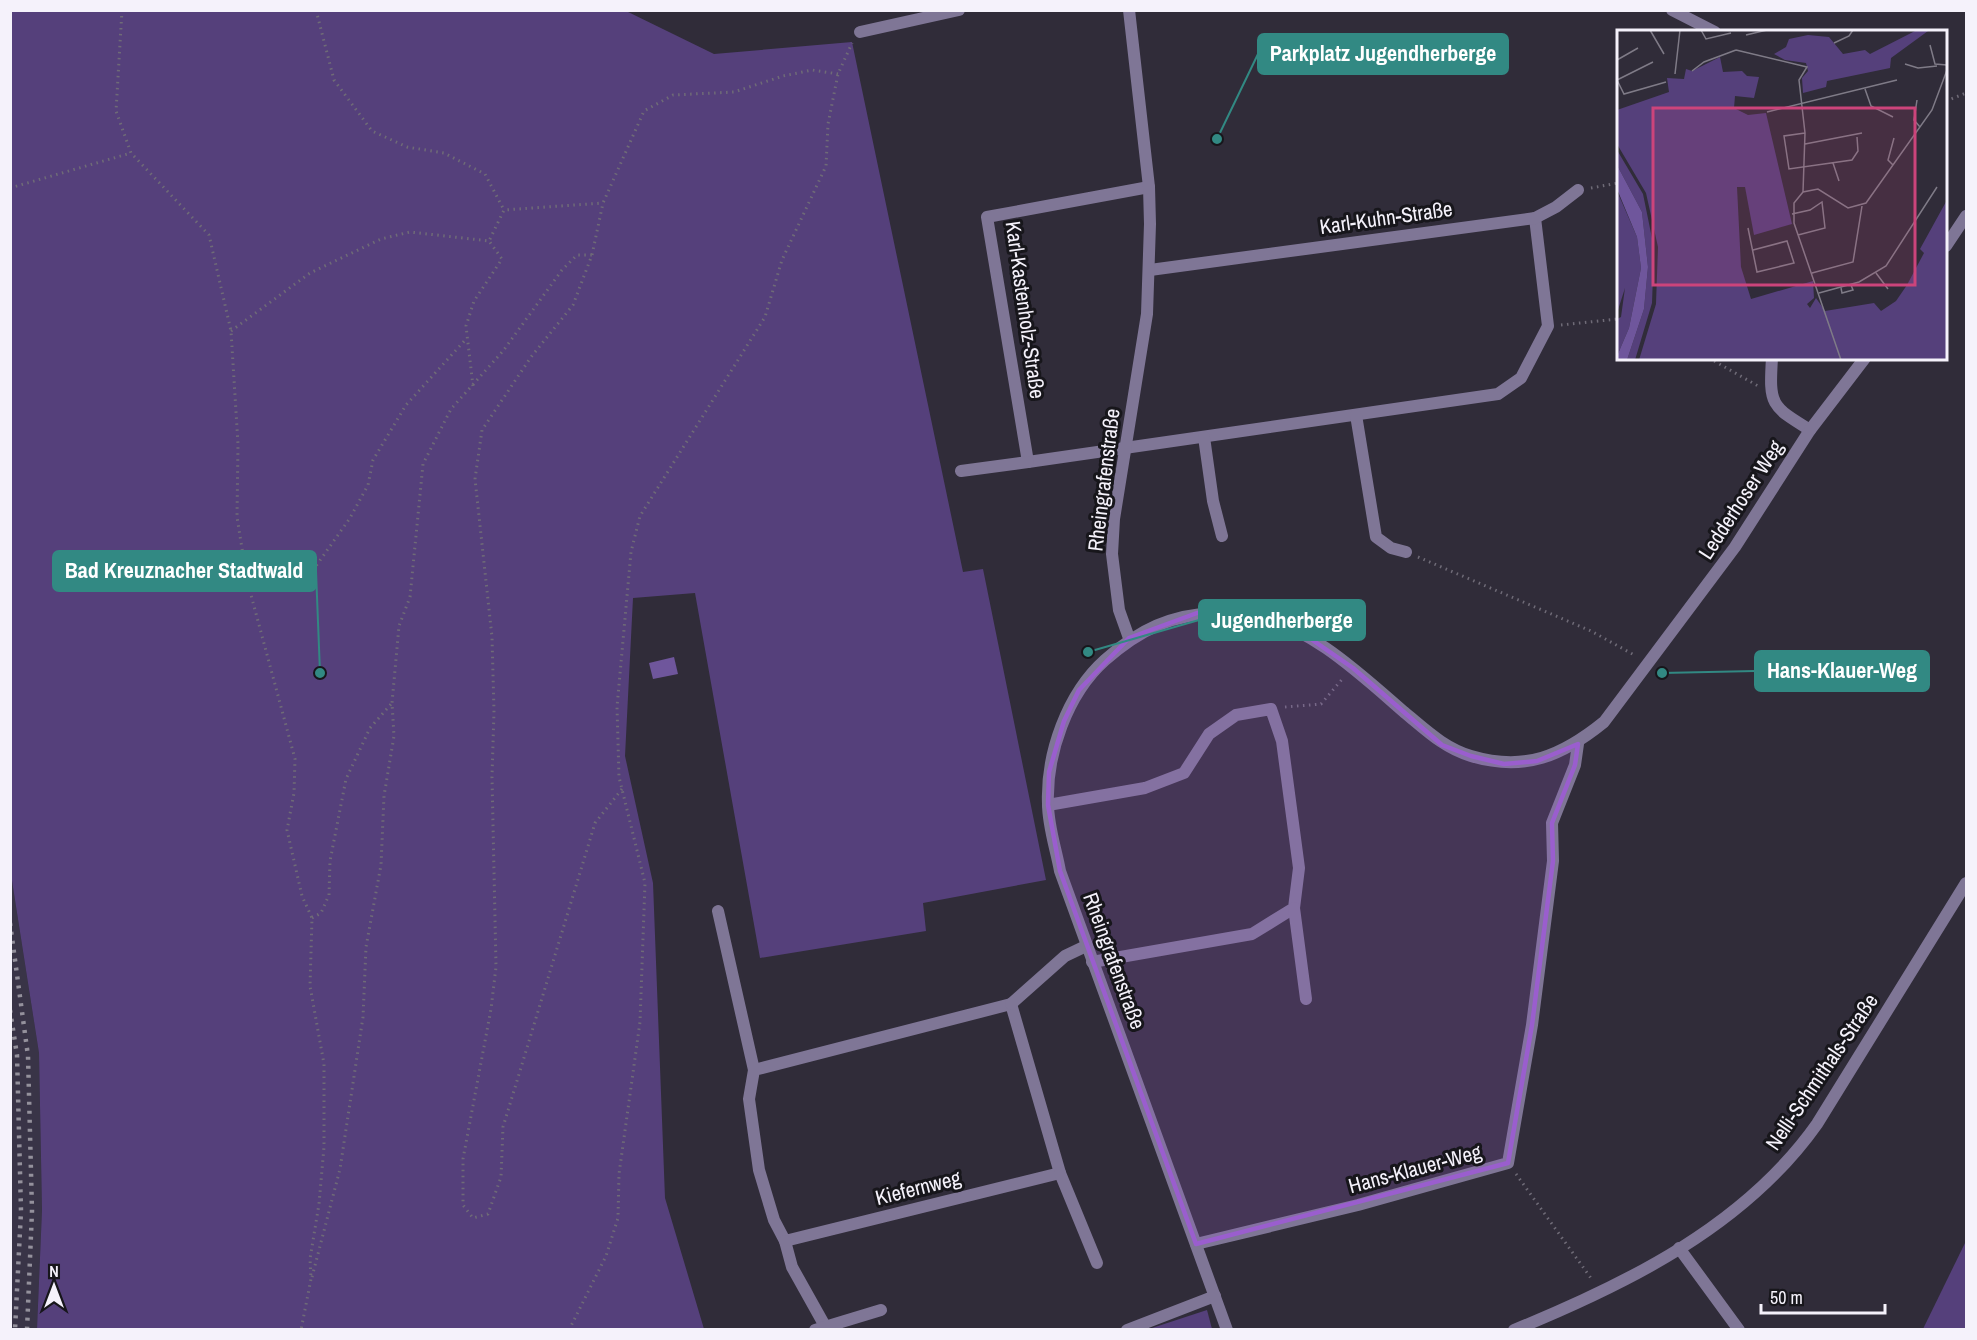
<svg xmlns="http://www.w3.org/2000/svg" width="1977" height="1340" viewBox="0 0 1977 1340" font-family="'Archivo Narrow',sans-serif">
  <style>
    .built { fill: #393447 }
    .green { fill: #55407b }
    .water { fill: #6f569c }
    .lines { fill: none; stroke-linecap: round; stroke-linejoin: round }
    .path { stroke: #6f6b77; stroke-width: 3; stroke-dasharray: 1.5 4.5; stroke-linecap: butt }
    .minor { stroke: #7f7696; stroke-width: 12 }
    .tertiary { stroke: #7f7696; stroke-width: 12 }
    .rail { stroke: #94919c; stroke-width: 4.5; stroke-dasharray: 3 6; stroke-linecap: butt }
    .marked { fill: #9a5ece; fill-opacity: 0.2; stroke: #9a5ece; stroke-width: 4.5; stroke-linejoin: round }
    .labels { text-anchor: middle; stroke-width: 6; stroke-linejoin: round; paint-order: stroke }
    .street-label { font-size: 21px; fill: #f5f2fb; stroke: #17161b }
    .inset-road { fill: none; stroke: #7f7b87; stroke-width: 1.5 }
    .view { fill: #cc447b; fill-opacity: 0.15; stroke: #cc447b; stroke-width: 3 }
    .inset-edge { fill: none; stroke: #f5f2fb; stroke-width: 3 }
    .leader { fill: none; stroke: #328983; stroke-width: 2 }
    .callout-dot { fill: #328983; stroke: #17161b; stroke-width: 2 }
    .callout { fill: #328983; stroke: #328983; stroke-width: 2 }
    .callout-label { font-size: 22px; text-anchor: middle; font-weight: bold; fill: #fff }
  </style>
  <rect width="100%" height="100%" fill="#302c39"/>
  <path class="built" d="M10,868L39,1053L42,1210L37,1329H11Z"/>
  <g class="green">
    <path d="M624,10L714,54L852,42L963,572L983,569L1046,880L923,903L926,931L760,958L695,593L633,598L625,756L653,883L665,1198L704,1329H37L42,1210L39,1053L10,868L11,11Z"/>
    <path d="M1966,1241V1329H1923Z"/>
    <path d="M1207,1310L1212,1329H1149Z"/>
  </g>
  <path class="water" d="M674,657L678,674L653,679L649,663Z"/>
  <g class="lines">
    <g class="path">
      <path d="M122,10L116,111L131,153L209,235L231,331L238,444L237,517L247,580L295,759L294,793L287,830L302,896L312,918L310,986L324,1064V1147L319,1204L310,1259L311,1279L301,1330"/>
      <path d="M316,10L334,80L372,131L407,147L444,153L485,174L504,210"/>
      <path d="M1946,101L1966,93"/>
      <path d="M10,188L131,153"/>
      <path d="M1591,188L1618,183"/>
      <path d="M1561,325L1618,319"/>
      <path d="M231,331L310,273L381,239L410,232L489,241L504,210L603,203"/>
      <path d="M1709,358L1758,386"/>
      <path d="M473,386L466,326L474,301L502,259L489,241"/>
      <path d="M1418,557L1591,631L1636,656"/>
      <path d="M247,580L289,577L316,566L350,518L368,485L373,460L406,405L467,338"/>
      <path d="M1285,707L1321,704L1344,677"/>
      <path d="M622,789L595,823L503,1127L501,1177L488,1214L473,1218L463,1205V1159L491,1009L496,967L492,777L494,711L492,637L475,479L482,430L531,357L573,305L592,255L603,203L644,111L673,95L734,92L783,76L812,70L838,74"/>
      <path d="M312,918L321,913L329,895L330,861L346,779L370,728L392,703"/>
      <path d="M1516,1174L1593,1281"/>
      <path d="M312,1277L340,1169L363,1017L366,947L381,865L384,796L394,736L392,703L399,626L410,597L423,464L451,409L503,351L562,270L577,255H592"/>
      <path d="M569,1330L606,1256L618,1218L619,1174L640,1022L645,883L619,777L617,707L631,552L640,516L765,317L782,260L826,166L828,124L838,74L852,43"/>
    </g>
    <g class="minor">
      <path d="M1672,10L1715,32"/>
      <path d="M860,32L959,10"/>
      <path d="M1149,187L987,217L1028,462L1498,394L1521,378L1548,326L1535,218"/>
      <path d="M1946,246L1966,216"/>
      <path d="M1150,270L1535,218L1556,207L1578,190"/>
      <path d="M1772,358C1769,405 1771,406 1810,430"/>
      <path d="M1356,415L1376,537L1391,548L1406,552"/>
      <path d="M1204,437L1213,501L1222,536"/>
      <path d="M961,471L1028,462"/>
      <path d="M1048,805L1145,788L1184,773L1209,734L1236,715L1271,709L1282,741L1299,868L1294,908L1252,934L1092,962"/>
      <path d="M1294,908L1306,999"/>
      <path d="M718,911L754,1070L749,1099L759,1170L774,1220L785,1241L1060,1173L1011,1004L754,1070"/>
      <path d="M1011,1004L1065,956L1086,946"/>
      <path d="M1060,1173L1097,1263"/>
      <path d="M785,1241L792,1267L825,1326"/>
      <path d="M1196,1244L1358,1205L1508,1163L1532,1025L1553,861L1552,823L1575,765L1578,744"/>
      <path d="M1679,1248L1739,1330"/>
      <path d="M815,1330L881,1310"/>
      <path d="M1127,1330L1215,1296"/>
      <path d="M1227,1330L1060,871C1056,849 1048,826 1048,804C1046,754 1067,694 1105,660C1139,630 1171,614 1218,613C1228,613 1240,611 1250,613C1311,627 1358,672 1404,712C1426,730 1444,748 1471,756C1525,772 1562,756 1604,722L1735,547L1810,430L1865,358"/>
      <path d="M1514,1330C1627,1284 1745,1226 1817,1124L1966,883"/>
    </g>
    <path class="tertiary" d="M1129,10L1149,187L1150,224L1147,314L1114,519L1112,554L1119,610L1129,638"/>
    <g class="rail">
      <path d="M10,923L28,1056L32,1211L27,1330"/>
      <path d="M10,1010L17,1055L21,1211L15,1330"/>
    </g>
  </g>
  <path class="marked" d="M1248,612L1295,628L1353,668L1442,745L1471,756L1504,764L1537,761L1578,744L1575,765L1552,823L1553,861L1532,1025L1508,1163L1196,1244L1060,871L1048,805L1049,772L1064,721L1079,690L1129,638L1197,613Z"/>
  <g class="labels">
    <g class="street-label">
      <text transform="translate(1386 218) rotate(-8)" y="7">Karl-Kuhn-Straße</text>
      <text transform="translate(1025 310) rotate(82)" y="7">Karl-Kastenholz-Straße</text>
      <text transform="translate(1104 480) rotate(-83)" y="7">Rheingrafenstraße</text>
      <text transform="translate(1741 500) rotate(-57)" y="7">Ledderhoser Weg</text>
      <text transform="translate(1114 961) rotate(70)" y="7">Rheingrafenstraße</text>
      <text transform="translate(1822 1072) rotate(-56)" y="7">Nelli-Schmithals-Straße</text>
      <text transform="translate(1415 1169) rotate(-15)" y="7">Hans-Klauer-Weg</text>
      <text transform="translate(918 1188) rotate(-14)" y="7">Kiefernweg</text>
    </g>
  </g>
  <g transform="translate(1617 30)">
    <rect width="330" height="330" fill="#302c39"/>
    <path d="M300,0L311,1L274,28L273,38L210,51L209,57L186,63L185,48L191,41L189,33L168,30L157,24L169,17L172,9L191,5L212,7L226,24L248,20L253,24ZM103,27L106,42L125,41L130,46L142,47L137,68L118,66L117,78L131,85L149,83L175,194L137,205L128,157H120L124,237L134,269L196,251L197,268L190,274L193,278L199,268L208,281L257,273L264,281L279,271L290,255L307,223L303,219L330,170V330H22L39,274L41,217L29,163L0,114V80L52,62L50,48L67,49L69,39L75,41ZM0,120L26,164L37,218L35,273L18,330H10L27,279L31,237L25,182L0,135ZM0,161L20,207L24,238L12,298L0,326V289L4,287L8,258L0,283Z" fill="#55407b"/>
    <path d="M0,135L25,182L31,237L27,279L10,330H0V326L12,298L24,238L20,207L0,159Z" fill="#6f569c"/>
    <path class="inset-road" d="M33,0L47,24M84,0L89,9L114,3M129,5L150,0M217,13L232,6L236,0M313,15L318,34L330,35M119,20L190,37L182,50L188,103L186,162M0,30L21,18M288,34L301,38L320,36M75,41L87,32L119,20M58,44L63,0M0,50L7,64L49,52M0,50L36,32M248,59L254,76L276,87M300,70L297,90L303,97M150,82L280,50M188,103L167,106L172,139L235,130L241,121L240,107M188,114L245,103M216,133L222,151M276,135L271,130L277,108M175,184L193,180L205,172L208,198L181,205M131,198L140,242L177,233L170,211L136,220M195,243L236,232L245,176M259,243L271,259M224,258L225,263L236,260L234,255M202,263L242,252L269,236L320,157M224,330L177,193V173L186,162L201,159L231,178L249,173L315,80L330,40"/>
    <path class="view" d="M36,78H298V255H36Z"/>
    <rect width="330" height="330" class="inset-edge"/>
  </g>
  <path class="leader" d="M1217 139L1258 54M320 673L316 571M1088 652L1199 620M1662 673L1755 671"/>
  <g class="callout-dot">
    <circle cx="1217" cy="139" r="6"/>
    <circle cx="320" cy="673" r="6"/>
    <circle cx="1088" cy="652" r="6"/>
    <circle cx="1662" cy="673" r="6"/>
  </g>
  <g class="callout">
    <rect x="1258" y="34" width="250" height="40" rx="6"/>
    <rect x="53" y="551" width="263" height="40" rx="6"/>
    <rect x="1199" y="600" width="166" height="40" rx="6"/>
    <rect x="1755" y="651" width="174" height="40" rx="6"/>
  </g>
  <g class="callout-label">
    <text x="1383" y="61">Parkplatz Jugendherberge</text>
    <text x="184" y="578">Bad Kreuznacher Stadtwald</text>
    <text x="1282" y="628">Jugendherberge</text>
    <text x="1842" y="678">Hans-Klauer-Weg</text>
  </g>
  <rect width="1977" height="1340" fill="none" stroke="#f5f2fb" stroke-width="24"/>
  <g transform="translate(54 1286)" stroke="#17161b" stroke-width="4.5" paint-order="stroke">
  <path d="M0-4.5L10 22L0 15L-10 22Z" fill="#f5f2fb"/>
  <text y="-9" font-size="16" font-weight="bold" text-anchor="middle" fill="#f5f2fb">N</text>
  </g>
  <path d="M1761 1304v9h124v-9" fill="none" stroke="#f5f2fb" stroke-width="3"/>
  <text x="1770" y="1304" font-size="18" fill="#f5f2fb" stroke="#17161b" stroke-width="4.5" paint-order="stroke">50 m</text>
</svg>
